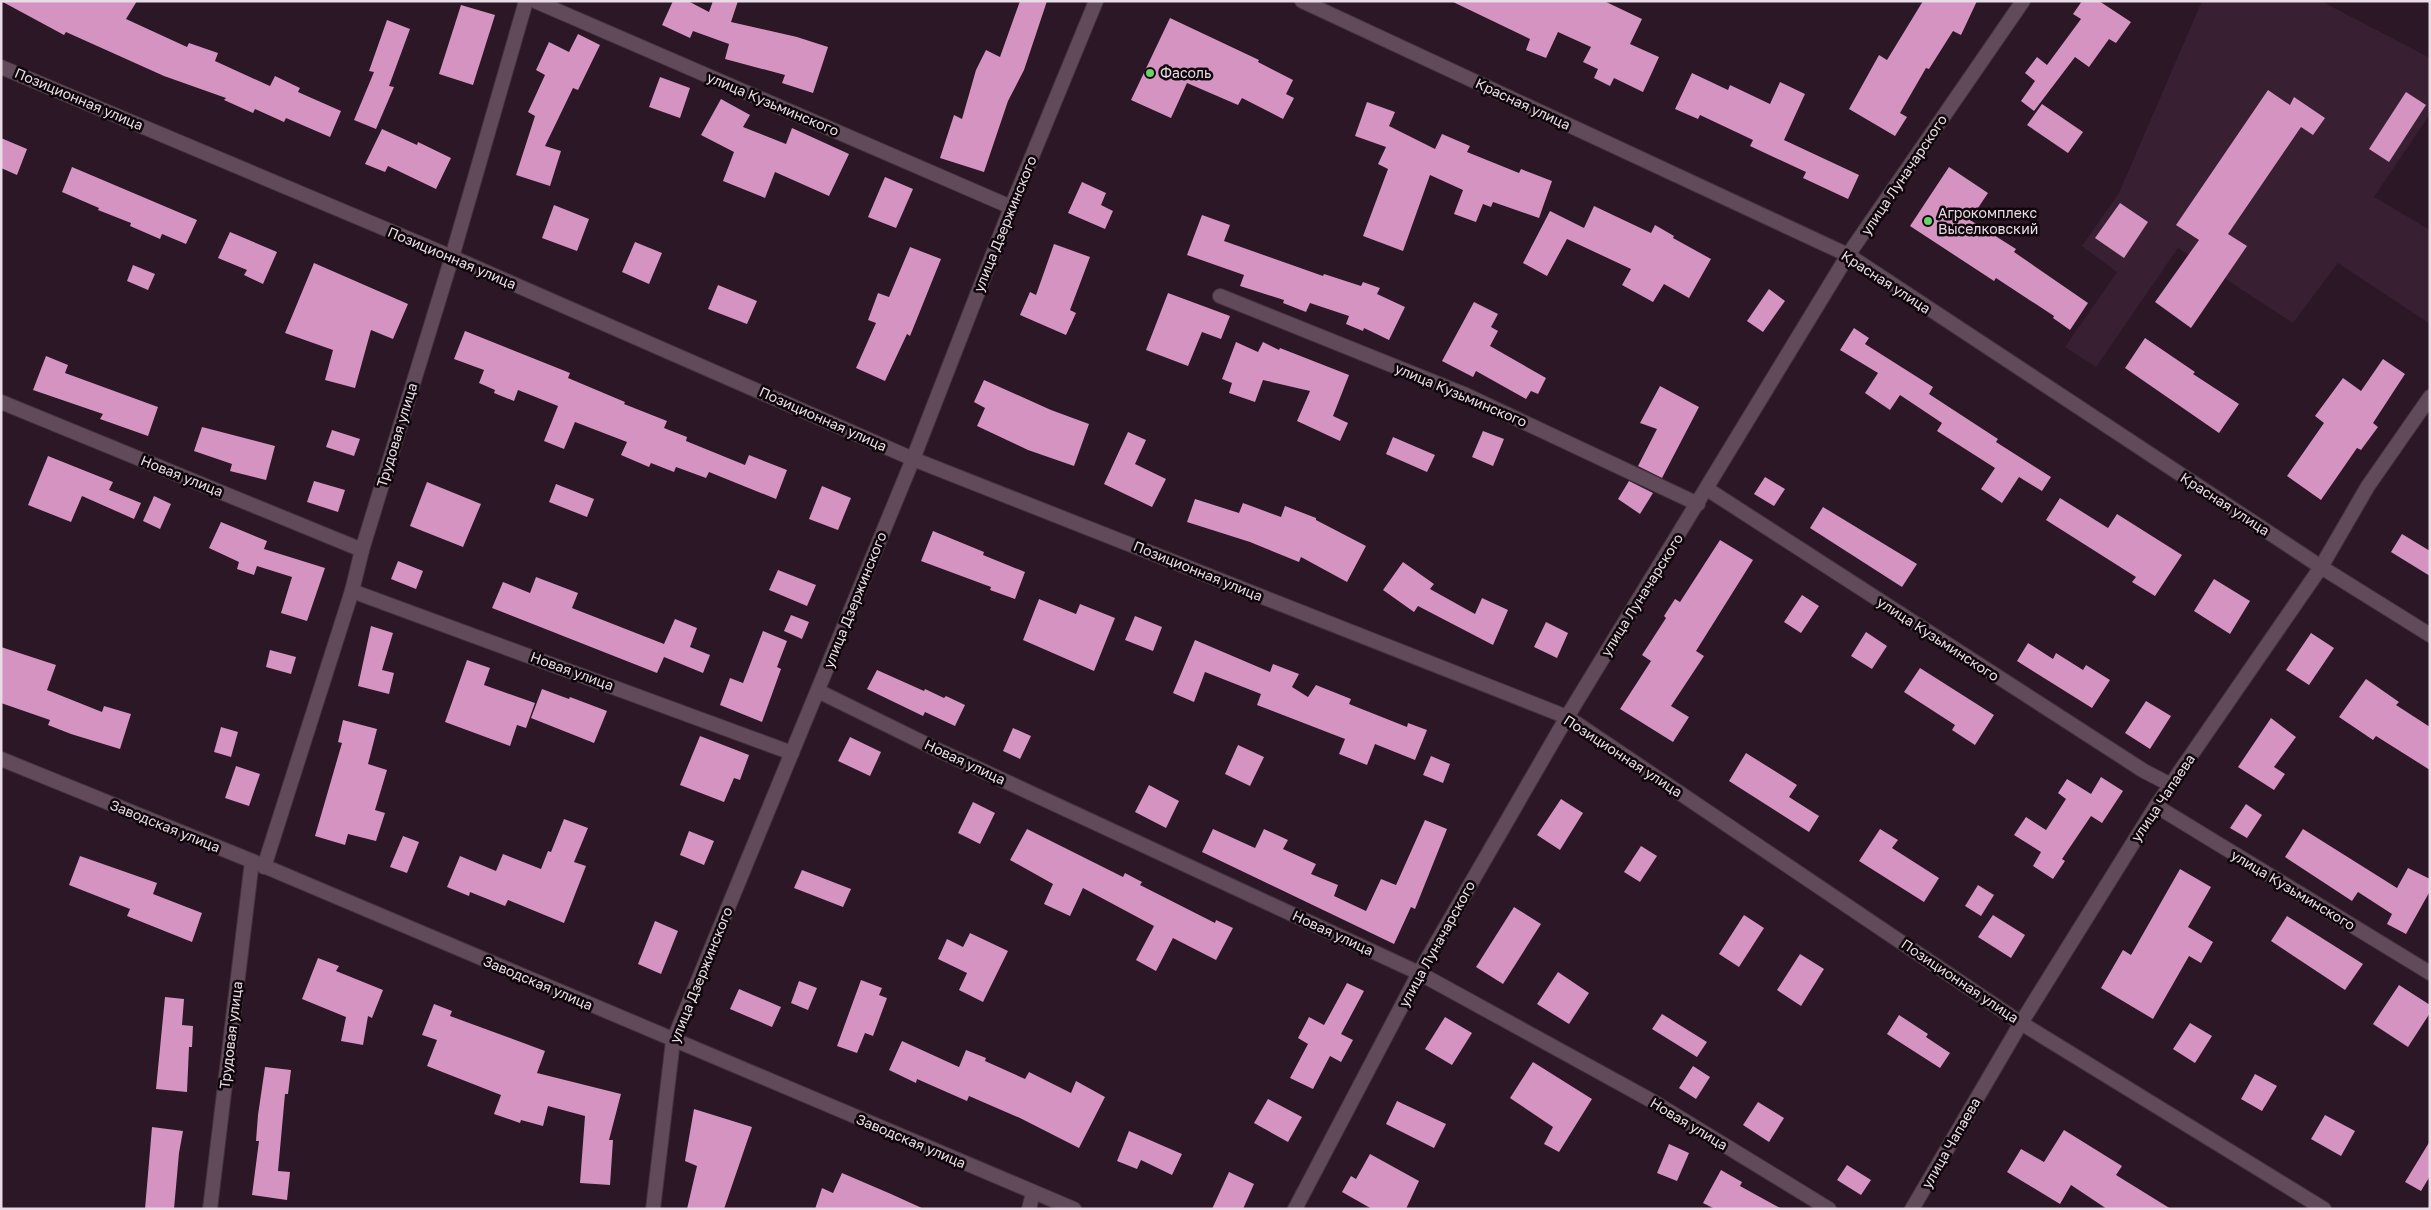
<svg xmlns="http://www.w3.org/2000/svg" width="2431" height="1210" viewBox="0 0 2431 1210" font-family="'Golos Text',sans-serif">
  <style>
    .built { fill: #391f32 }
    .building { fill: #d593c1 }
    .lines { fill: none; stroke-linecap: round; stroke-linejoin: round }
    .minor-casing { stroke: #42333e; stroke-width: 16 }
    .tertiary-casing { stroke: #42333e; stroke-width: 16 }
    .secondary-casing { stroke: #42333e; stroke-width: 16 }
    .minor { stroke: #614a5a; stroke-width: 14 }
    .tertiary { stroke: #614a5a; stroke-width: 14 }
    .secondary { stroke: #614a5a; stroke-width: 14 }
    .poi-dot { fill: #67d466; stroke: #0e060b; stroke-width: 2 }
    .labels { text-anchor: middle; stroke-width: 5; stroke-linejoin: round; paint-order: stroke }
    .poi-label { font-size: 14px; fill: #eadce6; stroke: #0e060b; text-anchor: start }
    .street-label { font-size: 14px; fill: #eadce6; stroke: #0e060b }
  </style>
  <rect width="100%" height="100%" fill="#2b1725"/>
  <path class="built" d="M2202,1H2321L2430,58V114L2374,197L2430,230V324L2338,263L2293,323L2178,248L2096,367L2065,347L2117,272L2082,246L2119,193Z"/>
  <g class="building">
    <path d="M1,1H137L126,19L187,47L189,43L218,53L215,61L270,86L275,76L300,88L298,92L341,111L330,137L286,118L284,122L255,109L253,113L224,100L226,98L164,76L66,32L64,35Z"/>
    <path d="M673,1H688L709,12L713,1H738L731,22L797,37L828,47L813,93L782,83L785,75L725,59L729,44L693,31L690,38L662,25Z"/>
    <path d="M1020,1H1047L1024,70L1008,101L984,172L940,158L954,115L962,119L976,70L986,50L1000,57Z"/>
    <path d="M1451,1H1604L1642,19L1630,44L1659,57L1643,92L1614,78L1610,86L1594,78L1598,69L1583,62L1591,47L1558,32L1546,58L1526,50L1530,39Z"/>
    <path d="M1923,1H1977L1961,35L1953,31L1929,69L1926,68L1900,113L1907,117L1895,136L1849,109L1879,55L1887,60Z"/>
    <path d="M2082,1H2099L2131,22L2116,43L2109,39L2089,67L2075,57L2034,111L2021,101L2035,81L2025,73L2037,57L2047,65L2081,19L2073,14Z"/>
    <path d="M461,5L495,15L473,85L439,74Z"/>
    <path d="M1170,18L1259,60L1258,62L1293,80L1286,94L1294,98L1283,119L1242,98L1238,105L1187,83L1171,118L1131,100Z"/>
    <path d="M387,20L410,29L389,86L394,87L376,129L354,120L374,72L369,71Z"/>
    <path d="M578,34L600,45L578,90L573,88L545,146L561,151L550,186L516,175L535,116L528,112L545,75L536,70L549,42L569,52Z"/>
    <path d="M1692,73L1728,90L1730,85L1770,104L1780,82L1805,94L1784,140L1859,175L1848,199L1803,178L1806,172L1750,146L1753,140L1700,115L1698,119L1675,109Z"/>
    <path d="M660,77L690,88L680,118L649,107Z"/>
    <path d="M2268,90L2290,105L2294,97L2325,118L2313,135L2301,127L2228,234L2247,246L2191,328L2155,302L2199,240L2176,225Z"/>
    <path d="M2406,92L2426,105L2389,162L2369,149Z"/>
    <path d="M721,99L750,115L743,127L786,144L792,128L849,154L829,196L775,172L765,198L723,181L734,152L701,135Z"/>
    <path d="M1367,102L1395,112L1389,126L1435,149L1442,134L1470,146L1467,152L1519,173L1521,169L1552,181L1539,218L1493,202L1491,207L1483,204L1476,222L1454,214L1463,190L1430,175L1403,251L1363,236L1388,169L1378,164L1386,147L1355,136Z"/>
    <path d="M2042,104L2083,132L2068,153L2027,125Z"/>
    <path d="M382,129L417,145L418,142L451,158L436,189L388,166L385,172L365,164Z"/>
    <path d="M1,138L27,149L17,175L1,168Z"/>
    <path d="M72,167L197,220L186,244L162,234L160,239L130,226L131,223L98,210L99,208L62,192Z"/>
    <path d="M1949,167L1988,193L1970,220L2016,249L2014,252L2088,303L2070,330L2053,318L2054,316L1996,278L1994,281L1910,226Z"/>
    <path d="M885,177L913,189L896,228L868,217Z"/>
    <path d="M1082,182L1106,193L1101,205L1113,211L1105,229L1068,213Z"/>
    <path d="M2120,203L2148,222L2124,258L2095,238Z"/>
    <path d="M554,205L589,219L577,251L542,238Z"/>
    <path d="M1594,206L1651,233L1655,225L1674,236L1673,238L1711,259L1689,298L1664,284L1653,302L1622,285L1631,269L1567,239L1547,276L1523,263L1550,211L1584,228Z"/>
    <path d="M1202,215L1230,225L1224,241L1323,276L1324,274L1361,286L1363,282L1380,288L1377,294L1405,307L1389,340L1364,328L1363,331L1346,324L1349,316L1310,303L1306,312L1283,303L1284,300L1240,286L1244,275L1187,255Z"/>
    <path d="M230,232L277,252L263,284L244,275L247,270L218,258Z"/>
    <path d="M635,242L662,253L649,284L622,272Z"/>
    <path d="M1054,244L1090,257L1070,310L1076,313L1066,335L1020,315L1030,292L1036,295Z"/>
    <path d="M910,247L941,259L910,336L907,334L885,381L856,368L876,323L868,320L878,293L889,297Z"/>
    <path d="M314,263L408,304L393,339L371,330L355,388L325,380L333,350L285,333Z"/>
    <path d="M133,265L155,274L148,290L127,281Z"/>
    <path d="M718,285L757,301L747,324L708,309Z"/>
    <path d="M1769,289L1785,301L1763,332L1747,321Z"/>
    <path d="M1168,293L1230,316L1221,339L1202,332L1188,366L1146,350Z"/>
    <path d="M1474,302L1498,314L1491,327L1498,331L1490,346L1546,378L1538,394L1531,391L1526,399L1476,371L1473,377L1442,361Z"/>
    <path d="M1854,328L1869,338L1865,344L1933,387L1929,394L1998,439L1996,442L2051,477L2042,491L2019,477L2002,503L1981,489L1995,468L1937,431L1942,423L1900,395L1890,410L1865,393L1878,373L1840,350Z"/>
    <path d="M465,331L570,373L568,378L625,402L624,404L667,421L664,428L687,437L686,441L745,465L749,455L787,470L776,499L709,472L706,478L676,467L674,472L651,463L649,467L621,455L627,442L575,422L564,449L544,441L558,406L518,390L514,401L494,393L495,390L479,383L484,370L454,359Z"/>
    <path d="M2145,338L2195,372L2193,374L2239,404L2219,433L2125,368Z"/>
    <path d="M1236,342L1258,352L1263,342L1279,350L1280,348L1349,375L1333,416L1348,423L1340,441L1297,421L1310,391L1263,380L1255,402L1229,393L1232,383L1222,379Z"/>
    <path d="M46,356L68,365L65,373L158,407L148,436L100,419L103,414L33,390Z"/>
    <path d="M2383,359L2405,374L2373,423L2378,427L2361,450L2357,448L2321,500L2287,476L2324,423L2315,416L2343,378L2361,391Z"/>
    <path d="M984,380L1051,410L1089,424L1074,466L1028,450L977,426L985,408L974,402Z"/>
    <path d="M1660,386L1699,407L1662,478L1638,466L1657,429L1640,423Z"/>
    <path d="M202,427L275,446L266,480L230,471L232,464L194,451Z"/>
    <path d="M332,430L360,439L354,456L326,447Z"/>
    <path d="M1483,431L1504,439L1493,466L1472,457Z"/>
    <path d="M1128,432L1146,440L1135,464L1166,479L1152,507L1104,484Z"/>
    <path d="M1393,437L1435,455L1427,472L1386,454Z"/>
    <path d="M48,456L113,482L109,490L141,503L134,519L82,496L71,522L28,505Z"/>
    <path d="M1765,477L1785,489L1774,506L1754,494Z"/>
    <path d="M314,481L345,490L338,512L307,502Z"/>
    <path d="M1629,481L1653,493L1640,514L1618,499Z"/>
    <path d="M427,482L481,504L463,547L410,526Z"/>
    <path d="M556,484L594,499L587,517L549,502Z"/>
    <path d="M822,486L851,498L838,530L809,519Z"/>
    <path d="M154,496L171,504L160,529L143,521Z"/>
    <path d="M2060,498L2108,528L2117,514L2182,555L2155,596L2132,582L2136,577L2046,520Z"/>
    <path d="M1195,499L1239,513L1243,503L1281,517L1285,506L1316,518V520L1366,546L1347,582L1301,557L1299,562L1250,542L1187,522Z"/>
    <path d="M1823,507L1917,564L1902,587L1810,528Z"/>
    <path d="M221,522L267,541L264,549L325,568L307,621L281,613L292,577L257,566L254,575L237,569L239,562L209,548Z"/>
    <path d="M933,531L984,552L983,555L1025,572L1015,599L990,590L991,587L921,561Z"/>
    <path d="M2402,534L2430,551V576L2391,552Z"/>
    <path d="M1720,540L1753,560L1696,651L1704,656L1671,706L1689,717L1673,742L1620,709L1651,661L1642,655L1666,618L1664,616L1675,599L1680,602Z"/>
    <path d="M398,561L423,571L416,589L391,579Z"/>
    <path d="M1403,562L1434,584L1430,589L1475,614L1482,598L1508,610L1493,645L1418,606L1414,612L1383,590Z"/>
    <path d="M778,570L816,585L807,606L769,590Z"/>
    <path d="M536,577L578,593L572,608L664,644L675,619L697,628L690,647L710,655L703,673L664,657L657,673L492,608L503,582L530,593Z"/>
    <path d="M2214,579L2250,601L2230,634L2194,611Z"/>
    <path d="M1802,595L1819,606L1801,633L1784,622Z"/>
    <path d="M1039,599L1076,614L1080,604L1115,618L1094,671L1023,640Z"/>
    <path d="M791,615L809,622L802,639L784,631Z"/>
    <path d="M1135,616L1162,627L1153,651L1125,640Z"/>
    <path d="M1546,622L1568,633L1557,658L1534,647Z"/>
    <path d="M371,626L393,633L382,670L394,673L389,694L358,686Z"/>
    <path d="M763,631L787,641L777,667L781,669L762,722L720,705L730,678L743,683Z"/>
    <path d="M1866,632L1887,646L1872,669L1851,656Z"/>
    <path d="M2311,633L2334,648L2309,685L2286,670Z"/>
    <path d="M1195,640L1270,672L1273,664L1299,674L1292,687L1308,697L1316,685L1351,699L1349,704L1407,727L1408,723L1427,730L1415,760L1375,744L1367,765L1339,754L1345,739L1257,705L1261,694L1205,672L1194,702L1173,693Z"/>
    <path d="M2028,643L2053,659L2056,653L2083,670L2086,665L2110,680L2092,708L2017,661Z"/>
    <path d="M1,647L56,665L47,690L102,712L104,706L131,714L120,749L71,734L48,725L50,720L1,703Z"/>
    <path d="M270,650L296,657L291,674L266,667Z"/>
    <path d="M467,660L490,668L484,685L535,703L526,728L517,725L510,746L445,722Z"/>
    <path d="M1920,668L1994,715L1975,745L1952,730L1955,725L1904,692Z"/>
    <path d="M877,670L924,691L925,689L944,698L946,696L965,705L955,726L925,712L923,716L867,689Z"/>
    <path d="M2366,679L2399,702L2396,705L2430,727V770L2376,736L2373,740L2339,717Z"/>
    <path d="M542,689L569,699L570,697L607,711L594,743L531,718Z"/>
    <path d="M2146,701L2171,716L2150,749L2125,733Z"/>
    <path d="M2271,718L2296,737L2274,767L2285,774L2274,790L2238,767Z"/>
    <path d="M343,720L377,729L368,764L387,770L375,810L385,813L376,841L348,834L345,845L315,836L342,743L338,742Z"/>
    <path d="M221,727L238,732L231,757L214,752Z"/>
    <path d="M1013,728L1031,736L1020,759L1003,751Z"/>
    <path d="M700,736L749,755L740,780L734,778L724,802L680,785Z"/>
    <path d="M850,737L881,752L870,776L838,761Z"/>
    <path d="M1238,745L1264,757L1250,786L1225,774Z"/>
    <path d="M1746,753L1797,785L1789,797L1819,816L1809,832L1729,781Z"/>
    <path d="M1431,756L1450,764L1443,783L1423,775Z"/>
    <path d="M236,766L260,774L249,806L225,798Z"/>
    <path d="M2101,777L2123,791L2102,823L2091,816L2062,859L2065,861L2053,879L2033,866L2041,852L2014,835L2026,817L2046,830L2066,799L2058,793L2067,779L2091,794Z"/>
    <path d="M1149,785L1179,801L1166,828L1135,812Z"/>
    <path d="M1561,799L1583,813L1560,850L1537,835Z"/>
    <path d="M973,802L995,813L980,844L958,833Z"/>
    <path d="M2246,804L2262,815L2247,838L2230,828Z"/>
    <path d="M564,819L588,828L574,862L586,866L564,923L508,900L505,906L470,892L469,896L447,887L460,856L496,871L503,854L541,869L548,851L551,852Z"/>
    <path d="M1425,820L1447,829L1415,909L1411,907L1394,944L1202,852L1213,829L1255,848L1264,829L1288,840L1283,849L1316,864L1311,874L1338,885L1334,896L1366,911L1381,879L1396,885Z"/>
    <path d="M1027,829L1123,877L1125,873L1142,882L1140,885L1215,923L1216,920L1233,928L1216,960L1173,938L1156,971L1136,960L1154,926L1083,888L1070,916L1044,904L1053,884L1010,860Z"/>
    <path d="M1880,829L1898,840L1892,848L1939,878L1924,902L1859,861Z"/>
    <path d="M2303,829L2397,888L2408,868L2430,879V891L2406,934L2387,924L2392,914L2358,892L2352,901L2285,857Z"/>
    <path d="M689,831L714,841L704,865L680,855Z"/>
    <path d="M403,836L419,842L407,873L390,867Z"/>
    <path d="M1641,846L1657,856L1640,882L1624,872Z"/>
    <path d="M80,856L157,883L153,894L202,913L192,942L127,916L130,909L69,885Z"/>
    <path d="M2180,869L2211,887L2188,927L2213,942L2201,963L2189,956L2153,1019L2101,988L2123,950L2131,955Z"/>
    <path d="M802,870L851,889L843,907L794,888Z"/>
    <path d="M1978,885L1994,895L1981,916L1965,906Z"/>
    <path d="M1514,907L1541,924L1503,984L1476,967Z"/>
    <path d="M1744,915L1764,928L1739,967L1719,954Z"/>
    <path d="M1993,915L2025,935L2011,958L1978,937Z"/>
    <path d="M2287,916L2363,964L2345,990L2271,941Z"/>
    <path d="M655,921L678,931L661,974L638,964Z"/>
    <path d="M970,933L1008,951L983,1002L959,990L967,973L938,959L947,939L963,947Z"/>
    <path d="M1800,954L1824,969L1801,1006L1777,990Z"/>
    <path d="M318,958L339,966L336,971L383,990L372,1018L368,1016L363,1045L341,1041L346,1017L302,999Z"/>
    <path d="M1558,972L1589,993L1569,1024L1537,1004Z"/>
    <path d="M861,980L882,988L879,995L887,998L873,1036L865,1033L857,1053L837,1046Z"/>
    <path d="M799,981L817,988L808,1010L791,1003Z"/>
    <path d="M1347,983L1364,991L1341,1034L1353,1040L1341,1062L1330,1056L1313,1089L1290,1078L1308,1044L1298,1038L1309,1017L1324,1025Z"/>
    <path d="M2399,985L2430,1005V1013L2408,1047L2373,1024Z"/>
    <path d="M739,989L781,1007L772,1027L730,1009Z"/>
    <path d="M165,997L184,999L182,1025L193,1026L192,1047H189L187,1092L156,1089Z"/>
    <path d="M434,1004L452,1011L450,1016L545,1051L537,1073L621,1094L609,1140H613L610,1185L580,1183L585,1116L548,1106L543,1126L521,1120L520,1123L494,1114L501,1095L427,1066L437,1040L422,1035Z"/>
    <path d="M1662,1014L1707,1042L1697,1057L1652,1029Z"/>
    <path d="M1899,1015L1928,1034L1926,1037L1950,1053L1940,1068L1887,1034Z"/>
    <path d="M1445,1017L1472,1033L1452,1065L1425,1049Z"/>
    <path d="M2190,1023L2212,1036L2195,1063L2173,1049Z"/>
    <path d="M902,1041L959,1067L966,1050L986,1058L985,1061L1025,1079L1029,1072L1071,1093L1076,1081L1105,1097L1079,1148L1020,1118L969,1096L967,1101L917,1079L916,1083L889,1070Z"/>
    <path d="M1533,1062L1592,1099L1559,1152L1544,1144L1553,1127L1510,1098Z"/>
    <path d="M1693,1066L1710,1077L1696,1099L1679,1088Z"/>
    <path d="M265,1067L291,1070L288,1094H285L278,1171L290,1172L287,1200L252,1195L259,1141H256L258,1115Z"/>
    <path d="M2255,1074L2277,1086L2262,1111L2241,1099Z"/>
    <path d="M1268,1099L1302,1117L1288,1142L1254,1123Z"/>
    <path d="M1397,1101L1446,1124L1434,1148L1386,1124Z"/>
    <path d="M1758,1102L1784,1118L1769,1142L1743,1125Z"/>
    <path d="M694,1109L752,1127L724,1209H687L697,1166L685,1161Z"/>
    <path d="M2325,1115L2355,1131L2341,1156L2311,1139Z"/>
    <path d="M152,1127L183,1131L179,1153L174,1209H145Z"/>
    <path d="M2064,1130L2122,1166L2116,1175L2171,1209H2107L2071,1185L2060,1204L2007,1172L2021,1149L2044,1162Z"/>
    <path d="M1129,1131L1182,1154L1172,1175L1141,1160L1137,1169L1117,1161Z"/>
    <path d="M2430,1141V1176L2421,1191L2405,1182Z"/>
    <path d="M1669,1144L1689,1153L1677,1181L1657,1173Z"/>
    <path d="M1370,1154L1419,1181L1406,1209H1372L1342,1192L1351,1176L1356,1179Z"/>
    <path d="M1847,1165L1871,1180L1861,1195L1837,1180Z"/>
    <path d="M1721,1170L1742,1182L1740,1186L1782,1209H1715L1703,1203Z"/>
    <path d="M1229,1172L1254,1184L1243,1209H1212Z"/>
    <path d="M842,1173L891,1194L924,1209H815L822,1188L833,1193Z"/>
  </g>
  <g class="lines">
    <defs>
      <g id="minor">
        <path d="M535,1L1011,207"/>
        <path d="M1220,296L1466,395L1698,504"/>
        <path d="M1,402L362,550"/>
        <path d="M1707,489L2144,771L2171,785"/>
        <path d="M352,591L792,753"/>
        <path d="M818,691L938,750L1419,973L1654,1102L1829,1209"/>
        <path d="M1,759L252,861L1074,1209"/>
        <path d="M2156,806L2430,973"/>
        <path d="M264,867L352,591L362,550L452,257"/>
        <path d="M210,1209L252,861"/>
        <path d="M653,1209L673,1041L913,459"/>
        <path d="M1029,1209L1033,1193"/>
        <path d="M1295,1209L1419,973L1567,717L1848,255L2023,1"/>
        <path d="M1912,1209L2021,1023L2156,806L2321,567L2368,486L2430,397"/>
      </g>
      <g id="tertiary">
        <path d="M1,67L452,257L913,459L1567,717L2021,1023L2324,1209"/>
        <path d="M452,257L526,1"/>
        <path d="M913,459L1012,205L1096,1"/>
      </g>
      <path id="secondary" d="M1302,1L1848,255L2321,567L2430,635"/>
    </defs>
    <use href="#minor" class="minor-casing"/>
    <use href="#tertiary" class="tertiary-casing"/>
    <use href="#secondary" class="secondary-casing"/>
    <use href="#minor" class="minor"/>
    <use href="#tertiary" class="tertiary"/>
    <use href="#secondary" class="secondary"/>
  </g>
  <g class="poi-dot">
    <circle cx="1150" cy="73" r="5"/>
    <circle cx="1928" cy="221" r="5"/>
  </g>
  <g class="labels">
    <g class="poi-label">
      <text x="1160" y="78">Фасоль</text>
      <text x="1938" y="218">Агрокомплекс<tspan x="1938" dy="16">Выселковский</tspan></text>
    </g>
    <g class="street-label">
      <text transform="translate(79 99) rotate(23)" y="5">Позиционная улица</text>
      <text transform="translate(773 104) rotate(23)" y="5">улица Кузьминского</text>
      <text transform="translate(1523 104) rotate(25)" y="5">Красная улица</text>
      <text transform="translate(1904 175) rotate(-56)" y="5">улица Луначарского</text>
      <text transform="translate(1005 224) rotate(-68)" y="5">улица Дзержинского</text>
      <text transform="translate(452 258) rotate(23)" y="5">Позиционная улица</text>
      <text transform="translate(1886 282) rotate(33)" y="5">Красная улица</text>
      <text transform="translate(1461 395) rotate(23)" y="5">улица Кузьминского</text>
      <text transform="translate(823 419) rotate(24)" y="5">Позиционная улица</text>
      <text transform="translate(397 435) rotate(-73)" y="5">Трудовая улица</text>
      <text transform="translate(182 476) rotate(22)" y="5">Новая улица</text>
      <text transform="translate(2225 504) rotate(33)" y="5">Красная улица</text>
      <text transform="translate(1198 571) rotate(22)" y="5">Позиционная улица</text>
      <text transform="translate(1642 595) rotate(-58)" y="5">улица Луначарского</text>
      <text transform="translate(855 600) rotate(-68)" y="5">улица Дзержинского</text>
      <text transform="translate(1938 639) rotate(33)" y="5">улица Кузьминского</text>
      <text transform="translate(572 671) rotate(20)" y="5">Новая улица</text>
      <text transform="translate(1623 756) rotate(33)" y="5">Позиционная улица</text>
      <text transform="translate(965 762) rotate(25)" y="5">Новая улица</text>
      <text transform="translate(2163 798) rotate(-56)" y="5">улица Чапаева</text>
      <text transform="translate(165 826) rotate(22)" y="5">Заводская улица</text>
      <text transform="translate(2293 890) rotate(31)" y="5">улица Кузьминского</text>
      <text transform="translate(1333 933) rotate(25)" y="5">Новая улица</text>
      <text transform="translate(1437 944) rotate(-61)" y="5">улица Луначарского</text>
      <text transform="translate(701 975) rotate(-68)" y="5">улица Дзержинского</text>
      <text transform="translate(1960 981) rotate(34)" y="5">Позиционная улица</text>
      <text transform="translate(538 983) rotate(23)" y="5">Заводская улица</text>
      <text transform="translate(231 1035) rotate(-83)" y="5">Трудовая улица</text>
      <text transform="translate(1689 1124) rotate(31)" y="5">Новая улица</text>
      <text transform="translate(911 1141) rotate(23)" y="5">Заводская улица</text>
      <text transform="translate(1951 1143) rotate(-60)" y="5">улица Чапаева</text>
    </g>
  </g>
  <rect width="2431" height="1210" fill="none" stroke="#eadce6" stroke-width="5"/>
</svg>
